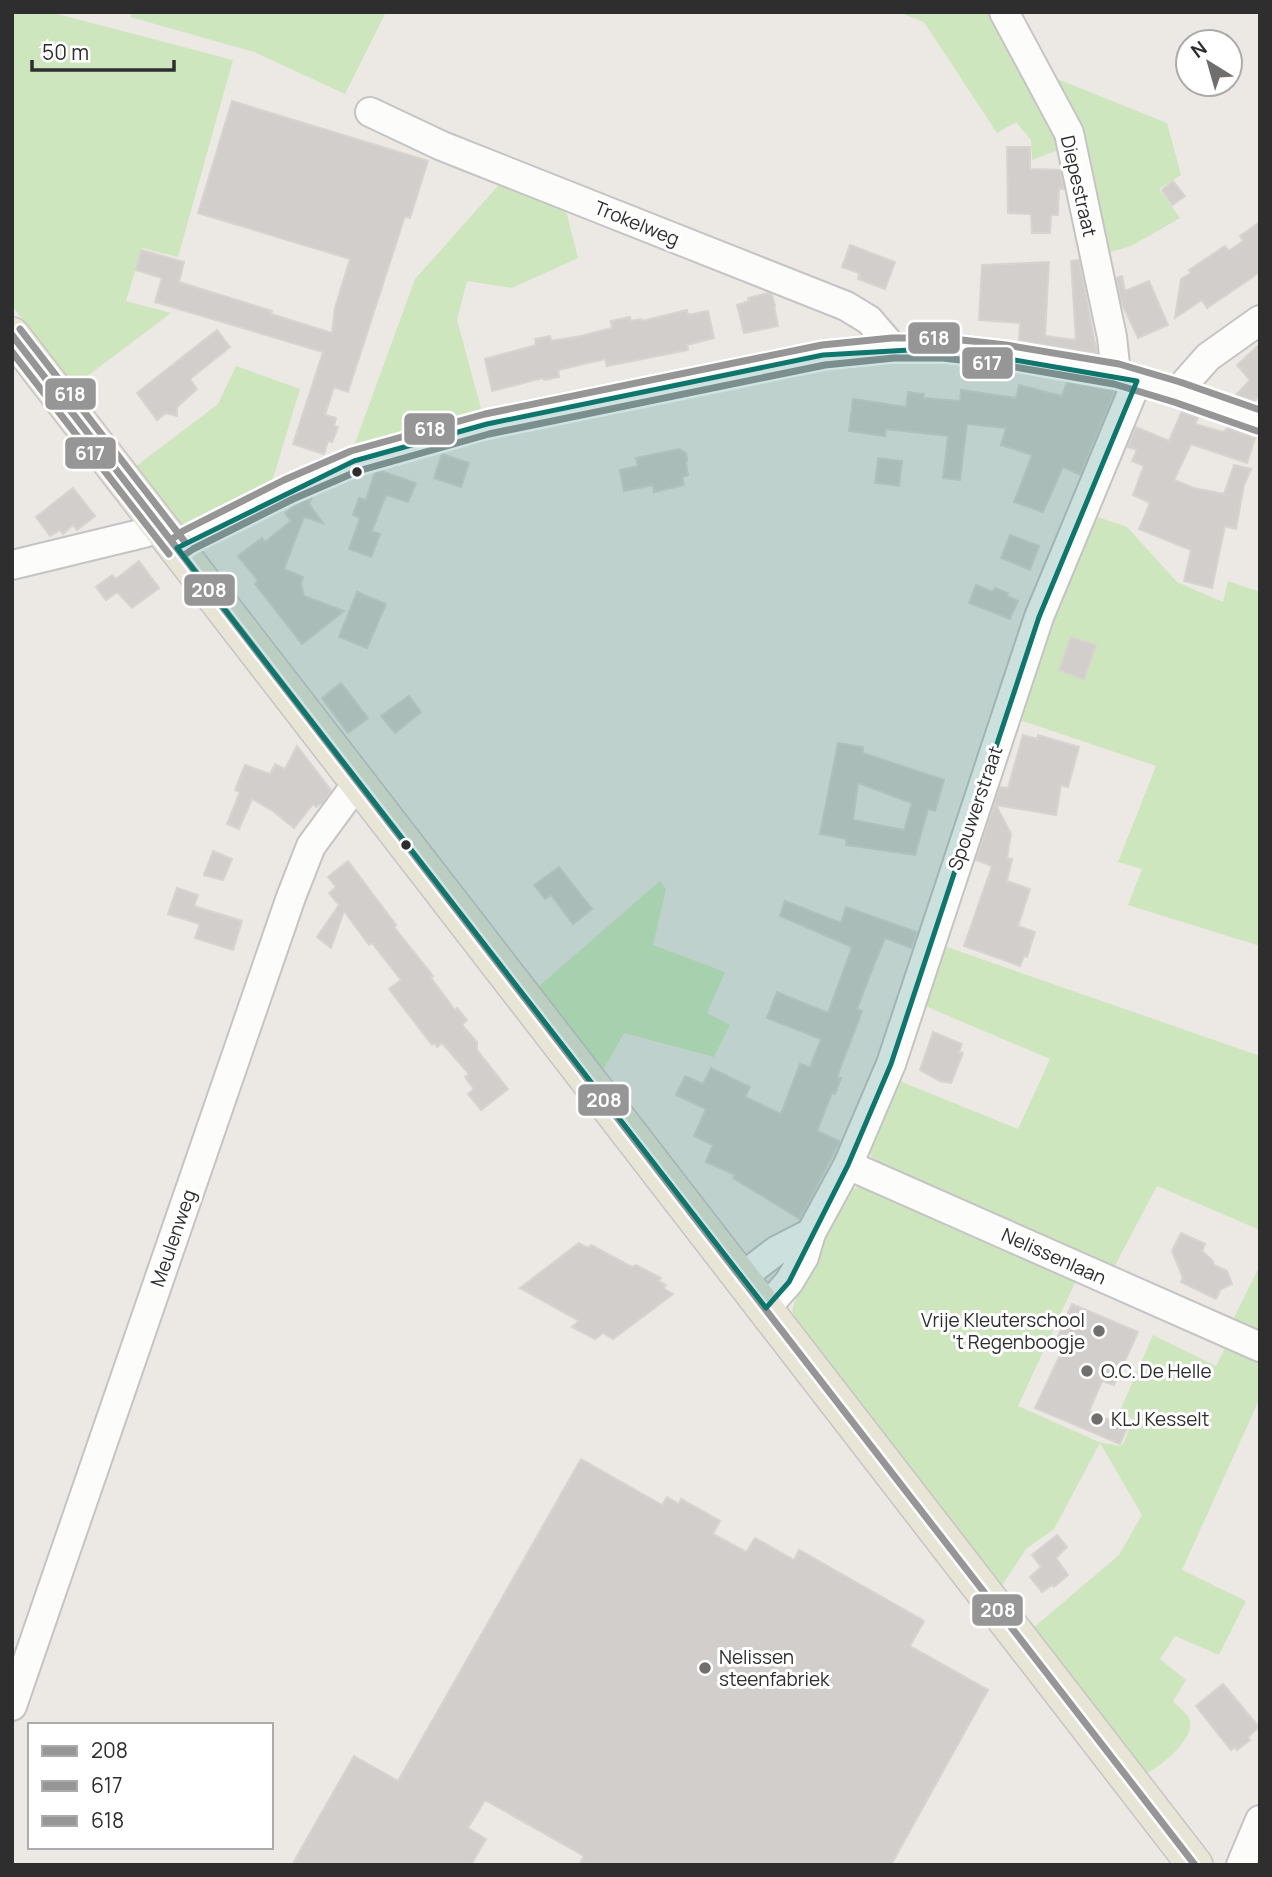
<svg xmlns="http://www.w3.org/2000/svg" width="1272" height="1877" viewBox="0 0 1272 1877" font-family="Manrope,sans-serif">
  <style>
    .green { fill: #cee6be }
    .building { fill: #d1cecb; stroke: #d7d4d0; stroke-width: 2; fill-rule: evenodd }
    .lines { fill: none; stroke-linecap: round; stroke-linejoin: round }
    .minor-casing { stroke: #c5c4c5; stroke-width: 32 }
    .major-casing { stroke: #c6c5c4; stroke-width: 38 }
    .minor { stroke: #fcfcfb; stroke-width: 28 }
    .major { stroke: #e8e4d6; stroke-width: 35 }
    .bus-1-casing { stroke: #fff; stroke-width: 12 }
    .bus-2-casing { stroke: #fff; stroke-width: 12 }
    .bus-3-casing { stroke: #fff; stroke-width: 12 }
    .bus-1 { stroke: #969696; stroke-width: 7 }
    .bus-2 { stroke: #969696; stroke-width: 7 }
    .bus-3 { stroke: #969696; stroke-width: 7 }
    .marked { fill: #0f766e; fill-opacity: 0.2; stroke: #0f766e; stroke-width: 5; stroke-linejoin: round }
    .bus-dot { fill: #2e2e2e; stroke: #fff; stroke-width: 2.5 }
    .poi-dot { fill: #706f6e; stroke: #fff; stroke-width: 2.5 }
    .labels { text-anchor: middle; stroke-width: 6; stroke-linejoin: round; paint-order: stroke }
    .street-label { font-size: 19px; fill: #2e2e2e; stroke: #fff }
    .poi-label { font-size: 19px; fill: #2e2e2e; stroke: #fff; text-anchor: start }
    .line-badge { stroke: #fff; stroke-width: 2.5 }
    .badge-label { font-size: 19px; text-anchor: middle; font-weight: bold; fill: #fff }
  </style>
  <rect width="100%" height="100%" fill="#ece8e4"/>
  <g class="green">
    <path d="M12,12H50L233,60L178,257L142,248L126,301L171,313L74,386L12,306Z"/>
    <path d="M133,12H386L345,94L254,52L130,17Z"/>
    <path d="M898,12H1001L1069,146L1032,160L1031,140L1016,122L997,133L924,22Z"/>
    <path d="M1055,78L1167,123L1181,175L1159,189L1180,218L1131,246L1107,253Z"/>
    <path d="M505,178L564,203L578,258L512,288L467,281L457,320L482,412L354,446L415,279Z"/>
    <path d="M236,366L300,389L271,485L182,530L135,467L218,404Z"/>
    <path d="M1092,515L1127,527L1177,582L1223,602L1228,581L1260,592V946L1128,905L1142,869L1118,862L1156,766L1014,718Z"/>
    <path d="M660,881L666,889L653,945L725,972L707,1013L730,1025L714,1057L624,1033L602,1072L539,986Z"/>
    <path d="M938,944L1260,1056V1230L1157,1186L1111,1273L883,1168L871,1156L870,1140L892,1078L1018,1129L1050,1059L918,1003Z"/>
    <path d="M866,1185L1078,1276L1018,1406L1099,1442L1120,1446L1123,1444L1133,1419L1119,1413L1153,1335L1216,1366L1227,1344L1260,1358V1398L1182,1570L1246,1601L1219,1655L1175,1636L1160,1659L1186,1680L1173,1701C1177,1706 1186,1712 1189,1718C1198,1737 1160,1767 1146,1774L1033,1628L1119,1555L1142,1515L1100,1443L1054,1529L1026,1549L1001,1587L796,1322L792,1310L802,1282L845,1191Z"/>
    <path d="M1260,1265V1336L1232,1322Z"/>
  </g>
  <g class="building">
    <path d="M232,101L428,161L410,218L405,216L348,392L334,387L325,415L336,418L334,426L338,427L332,442L328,441L324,454L293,444L323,352L155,302L162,278L136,270L141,250L184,262L179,282L272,311L271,314L332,333L335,308L350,259L198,213Z"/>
    <path d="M1007,147H1030V169L1060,170L1064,189H1059L1058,215H1051L1050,233H1032L1031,214L1008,213Z"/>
    <path d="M1173,181L1185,196L1172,205L1162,190Z"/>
    <path d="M1260,222V272L1207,308L1202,300L1175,318L1181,279L1191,273L1189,270L1225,246L1229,251L1243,241L1240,236Z"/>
    <path d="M850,245L895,262L885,289L858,279L859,273L842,267Z"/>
    <path d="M1079,260L1097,354L1019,341L1020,323L979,320L982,265L1049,262L1045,336L1076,340L1071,261Z"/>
    <path d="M1122,276L1125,291L1149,281L1168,325L1138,338L1122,304L1116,278Z"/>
    <path d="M768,293L772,295L775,306H774L778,326L744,333L737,305L749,301L748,298Z"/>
    <path d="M687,310L688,315L708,311L714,338L687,345L688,350L607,366L605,359L558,370L559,377L544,380L543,378L492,391L485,359L536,345L535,339L550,336L551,341L581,336L612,328L611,321L630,317L631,321L641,319L642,321Z"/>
    <path d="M217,330L230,347L190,379L197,389L177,407V416L166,413L157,420L137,393Z"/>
    <path d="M1260,344V395L1254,401L1236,395L1250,380L1237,365Z"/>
    <path d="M1067,382L1115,391L1080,475L1063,467L1043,512L1014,502L1032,455L1001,445L1006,428L967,424L960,480L943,478L948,436L886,429L885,436L849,431L853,399L906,407L908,392L924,394L923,398L960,401L961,390L1016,398L1019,385L1062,396Z"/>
    <path d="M1182,411L1198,418L1195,424L1223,432L1228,428L1255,438L1247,463L1191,444L1174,480L1194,488L1224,494L1234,465L1251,469L1244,485L1236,529L1225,526L1212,588L1184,581L1191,550L1139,529L1150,503L1133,495L1144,466L1132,461L1137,450L1128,447L1136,427L1169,441Z"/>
    <path d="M679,449L686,453L687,460L686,463L688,475L682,477L684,485L654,492L653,485L624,491L620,470L638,466L636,458Z"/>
    <path d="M442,454L469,463L461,487L434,478Z"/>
    <path d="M878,458L902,461L899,486L875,483Z"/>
    <path d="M381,471L416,483L408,502L386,495L372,531L380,534L371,557L349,549L360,518L353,515L359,498L366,500L375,472Z"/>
    <path d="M73,488L95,516L77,530L73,525L63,534L60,530L50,536L36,517Z"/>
    <path d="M312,497L309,504L323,523L304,517L284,569L303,577L301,583L304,596L344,611L302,644L255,584L258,581L238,556L262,538L265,542L291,521L285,513L297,504Z"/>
    <path d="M1010,535L1039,546L1030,570L1001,558Z"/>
    <path d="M139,561L159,588L132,608L117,592L106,600L96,587L112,575L116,579Z"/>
    <path d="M976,585L993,592L995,588L1008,593L1007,596L1018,601L1010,619L969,603Z"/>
    <path d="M357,592L386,604L367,648L339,637Z"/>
    <path d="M1071,637L1096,645L1084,680L1059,670Z"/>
    <path d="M341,683L368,718L348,733L322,698Z"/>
    <path d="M409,696L421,712L395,733L381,716Z"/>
    <path d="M1023,735L1037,739L1038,735L1079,747L1068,787L1061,785L1056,815L996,805L1011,834L1007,858L1012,859L1007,881L1030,889L1018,926L1035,932L1027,957L1024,956L1020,966L964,946L992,866L976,860L1000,787L1008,788Z"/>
    <path d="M838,743L863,747V753L944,780L935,811L928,809L915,855L846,845L847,839L820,834ZM858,783L912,803L904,830L853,820Z"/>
    <path d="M297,746L331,790L323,802L316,807L313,804L294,828L273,811L252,799L239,829L227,824L240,792L235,790L245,765L270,774L275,764L285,769Z"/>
    <path d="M213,851L232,859L223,880L204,875Z"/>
    <path d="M348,861L396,925L394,927L433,976L431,978L455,1010L457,1008L467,1020L462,1025L477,1042V1050L508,1089L481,1110L468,1094L474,1089L465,1077L469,1074L442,1043L437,1047L435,1043L432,1045L389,989L401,980L372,943L369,945L344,911L331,948L317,937L339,905L329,893L336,887L328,877Z"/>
    <path d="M559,867L592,909L573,924L551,895L545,899L534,885Z"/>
    <path d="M177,888L198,895L194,906L242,921L233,950L195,938L200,924L168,914Z"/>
    <path d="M785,901L841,923L846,907L917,932L911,948L885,938L870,975L857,1009L862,1011L837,1077L841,1078L835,1094L832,1093L817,1131L839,1141V1143L800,1219L733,1178L735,1175L706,1162L713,1145L694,1136L706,1109L676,1095L685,1076L703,1084L711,1068L750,1087L745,1097L781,1114L800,1064L810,1067L821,1039L767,1018L777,992L828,1013L852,947L780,916Z"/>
    <path d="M933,1032L962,1044L959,1052L963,1053L951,1083L940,1081L920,1070Z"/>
    <path d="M1181,1233L1205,1244L1202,1251L1213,1261L1214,1265L1227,1271L1232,1284L1221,1289L1216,1299L1181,1282L1183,1278L1172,1251Z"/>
    <path d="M579,1243L588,1248L591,1245L632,1267L636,1265L661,1278L658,1281L666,1285L663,1288L673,1294L613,1339L603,1333L595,1339L572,1327L579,1321L520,1288Z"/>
    <path d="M1072,1304L1138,1332L1114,1385L1102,1381L1089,1411L1127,1428L1120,1444L1035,1408L1063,1349L1054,1345Z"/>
    <path d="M581,1459L662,1505L667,1497L679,1504L681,1499L720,1521L713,1534L746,1552L755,1538L794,1560L799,1550L924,1621L910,1646L988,1690L891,1865H579L584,1856L485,1800L468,1828L486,1839L471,1865H292L354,1756L398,1781Z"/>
    <path d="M1057,1535L1067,1547L1056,1558L1068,1575L1054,1587L1052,1585L1042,1592L1030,1577L1041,1567L1032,1555Z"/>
    <path d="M1223,1684L1259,1727L1248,1737L1250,1740L1237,1750L1235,1747L1231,1750L1196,1706Z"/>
  </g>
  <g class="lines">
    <defs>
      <g id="minor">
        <path d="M1004,12L1069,133L1112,337L1116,374"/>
        <path d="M370,112L442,146L846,306L869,320L893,348"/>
        <path d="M1177,392L1208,357L1260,320"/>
        <path d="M177,548L188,540L289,489L354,461L487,424L823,355L893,348H944L1004,355L1116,374L1177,392L1260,421"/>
        <path d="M12,565L144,533L160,526"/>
        <path d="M848,1165L1260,1347"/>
        <path d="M742,1277L776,1251L811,1233"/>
        <path d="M766,1308L789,1282L804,1257L811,1233L848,1165L891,1064L1039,617L1137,381"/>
        <path d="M12,1706L291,897L311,846L358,782"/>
        <path d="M1241,1865L1260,1820"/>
      </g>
      <path id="major" d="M12,335L1195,1865"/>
    </defs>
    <use href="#minor" class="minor-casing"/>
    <use href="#major" class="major-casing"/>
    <use href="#minor" class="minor"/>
    <use href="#major" class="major"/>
    <defs>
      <path id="bus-1" d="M12,335L1195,1865"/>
      <g id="bus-2">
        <path d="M12,352L169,554"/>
        <path d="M183,556L193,549L293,499L358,471L489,434L825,365L894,358H943L1003,365L1114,384L1174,402L1257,431"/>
      </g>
      <g id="bus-3">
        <path d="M20,329L185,542"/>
        <path d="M171,540L183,531L284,480L351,451L485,414L822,345L892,338H944L1006,345L1119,364L1180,382L1260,410"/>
      </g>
    </defs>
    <use href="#bus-1" class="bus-1-casing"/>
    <use href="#bus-2" class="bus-2-casing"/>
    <use href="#bus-3" class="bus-3-casing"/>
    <use href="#bus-1" class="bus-1"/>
    <use href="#bus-2" class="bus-2"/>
    <use href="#bus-3" class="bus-3"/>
  </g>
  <path class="marked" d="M944,348L1137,381L1039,617L891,1064L848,1165L789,1282L766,1308L177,548L354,461L487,424L823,355Z"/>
  <g class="bus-dot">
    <circle cx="357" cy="472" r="6"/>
    <circle cx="406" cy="845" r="6"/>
  </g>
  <g class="poi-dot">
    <circle cx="1099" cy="1331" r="7"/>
    <circle cx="1087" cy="1371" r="7"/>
    <circle cx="1097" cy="1419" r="7"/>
    <circle cx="705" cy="1668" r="7"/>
  </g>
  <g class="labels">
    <g class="street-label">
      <text transform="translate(1079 186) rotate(77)" y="7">Diepestraat</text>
      <text transform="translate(637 223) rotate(22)" y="7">Trokelweg</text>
      <text transform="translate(975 808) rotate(-71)" y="7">Spouwerstraat</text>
      <text transform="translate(173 1238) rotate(-71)" y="7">Meulenweg</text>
      <text transform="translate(1054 1256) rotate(24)" y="7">Nelissenlaan</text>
    </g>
    <g class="poi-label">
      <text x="1085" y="1327" text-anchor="end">Vrije Kleuterschool<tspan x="1085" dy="22">'t Regenboogje</tspan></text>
      <text x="1101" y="1378">O.C. De Helle</text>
      <text x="1111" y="1426">KLJ Kesselt</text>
      <text x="719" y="1664">Nelissen<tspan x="719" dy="22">steenfabriek</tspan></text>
    </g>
  </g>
  <g class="line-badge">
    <rect x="907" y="321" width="54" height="34" rx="7" fill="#969696"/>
    <rect x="961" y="346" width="53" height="34" rx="7" fill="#969696"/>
    <rect x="44" y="377" width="53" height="34" rx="7" fill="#969696"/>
    <rect x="403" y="412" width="53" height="34" rx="7" fill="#969696"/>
    <rect x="64" y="436" width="53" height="34" rx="7" fill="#969696"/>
    <rect x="183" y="573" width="53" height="34" rx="7" fill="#969696"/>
    <rect x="577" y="1083" width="53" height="34" rx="7" fill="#969696"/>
    <rect x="971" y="1593" width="53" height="34" rx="7" fill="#969696"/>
  </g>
  <g class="badge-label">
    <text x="934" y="345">618</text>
    <text x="987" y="370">617</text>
    <text x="70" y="401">618</text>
    <text x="430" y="436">618</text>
    <text x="90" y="460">617</text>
    <text x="209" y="597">208</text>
    <text x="604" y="1107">208</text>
    <text x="998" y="1617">208</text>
  </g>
  <rect width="1272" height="1877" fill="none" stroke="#2e2e2e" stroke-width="28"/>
  <rect x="28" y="1723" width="245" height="126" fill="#ffffff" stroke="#ababab" stroke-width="2"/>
  <rect x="42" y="1746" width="35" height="10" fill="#969696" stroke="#ababab" stroke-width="2"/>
  <text x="91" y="1758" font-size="21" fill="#2e2e2e">208</text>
  <rect x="42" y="1781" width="35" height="10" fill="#969696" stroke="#ababab" stroke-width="2"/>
  <text x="91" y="1793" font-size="21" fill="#2e2e2e">617</text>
  <rect x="42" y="1816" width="35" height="10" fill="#969696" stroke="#ababab" stroke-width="2"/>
  <text x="91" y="1828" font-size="21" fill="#2e2e2e">618</text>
  <g transform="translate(1209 63) rotate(323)"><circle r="33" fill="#ffffff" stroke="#ababab" stroke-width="2"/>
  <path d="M0-5L12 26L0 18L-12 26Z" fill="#706f6e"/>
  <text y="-10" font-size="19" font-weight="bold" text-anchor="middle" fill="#2e2e2e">N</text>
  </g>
  <path d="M32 60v10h142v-10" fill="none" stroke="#2e2e2e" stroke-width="3.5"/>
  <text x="42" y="60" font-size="21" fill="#2e2e2e" stroke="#ffffff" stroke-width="5" paint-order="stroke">50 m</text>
</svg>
